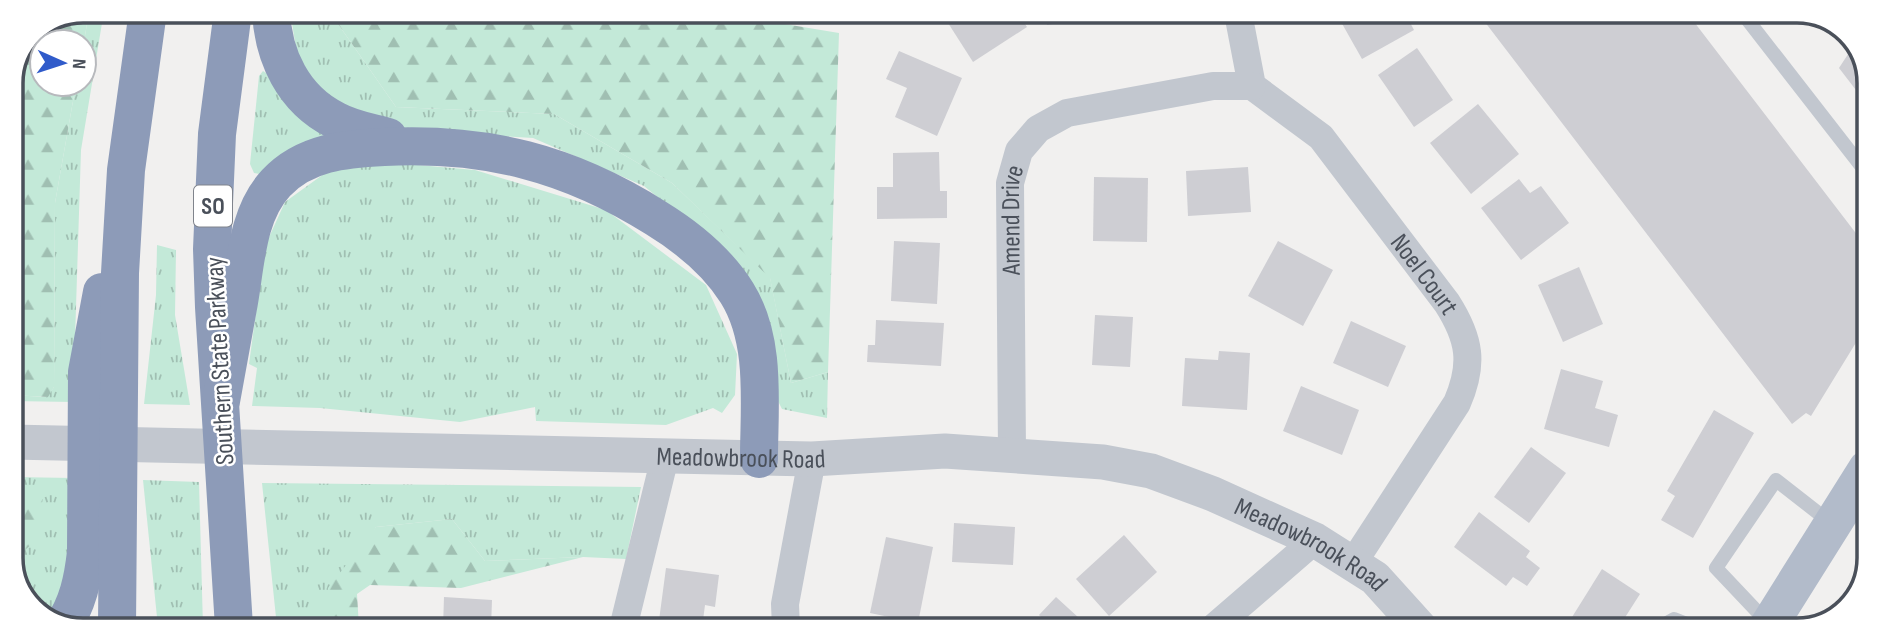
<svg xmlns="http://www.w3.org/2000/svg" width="1880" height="641" viewBox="0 0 1880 641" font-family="'Sofia Sans Condensed',sans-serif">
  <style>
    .grass { fill: url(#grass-tufts) }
    .forest { fill: url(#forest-firs) }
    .building { fill: #ceced3 }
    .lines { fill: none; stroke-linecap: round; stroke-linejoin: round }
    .service { stroke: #c2c7cf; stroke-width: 14 }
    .minor { stroke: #c2c7cf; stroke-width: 28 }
    .tertiary { stroke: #c2c7cf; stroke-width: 35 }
    .primary { stroke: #b2bbca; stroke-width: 38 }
    .motorway { stroke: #8d9bb8; stroke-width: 38 }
    .labels { text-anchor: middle; stroke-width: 5; stroke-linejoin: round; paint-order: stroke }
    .shield { fill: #fff; stroke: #80848c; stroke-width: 2 }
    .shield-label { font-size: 24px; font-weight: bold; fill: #4a505a }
    .street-label { font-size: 26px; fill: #4a505a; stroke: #fff }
    .rim { fill: none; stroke: #4a505a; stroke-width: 3.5 }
  </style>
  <defs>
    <pattern id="grass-tufts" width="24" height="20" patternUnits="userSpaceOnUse" patternTransform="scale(1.75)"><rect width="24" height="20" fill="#c3e9d8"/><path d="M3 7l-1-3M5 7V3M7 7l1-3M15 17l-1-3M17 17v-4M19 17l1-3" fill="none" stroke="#a0bfb2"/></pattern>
    <pattern id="forest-firs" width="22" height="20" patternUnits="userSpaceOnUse" patternTransform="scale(1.75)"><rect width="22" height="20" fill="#c3e9d8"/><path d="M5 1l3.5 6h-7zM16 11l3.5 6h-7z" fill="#a0bfb2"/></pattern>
  </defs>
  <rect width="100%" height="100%" fill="#f1f0ef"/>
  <g class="grass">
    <path d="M89,11H104L81,150L73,402L11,401V395L47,397L54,387L55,203L76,84H84V42Z"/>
    <path d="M290,11H329L396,107L554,114L672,183L770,277L791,383L828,372L827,418L782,409L777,399L731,258L644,186L533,138L376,129L323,97L297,54Z"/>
    <path d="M263,71L272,77L328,139L265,175L254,173L250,164L259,76Z"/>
    <path d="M384,162L475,170L606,210L706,285L737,354L735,395L722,413L713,408L666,425L536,421L535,407L460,422L320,408L252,406L257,368L249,364L265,246L285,202L332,168Z"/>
    <path d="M157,245L176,250L175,315L190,405L144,404L156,295Z"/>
    <path d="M11,477L74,478L70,575L50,620L26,603L11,564Z"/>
    <path d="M143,480L199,482L203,627H158Z"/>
    <path d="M262,483L641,487L626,559L583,557L485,561L452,519L376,527L325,622L326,627H277Z"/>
  </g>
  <g class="forest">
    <path d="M82,11H89L84,42H42V84H76L55,203L54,387L48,397L11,395V78L32,31Z"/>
    <path d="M329,11L713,12L839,33L828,372L791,383L770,278L672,183L554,114L396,107Z"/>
    <path d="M11,496L43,499L31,545L11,561Z"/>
    <path d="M452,519L485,561L583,557L461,588L370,585L357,594L359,627H326L328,588L376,527Z"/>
  </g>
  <g class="building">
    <path d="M941,12H1017L1027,27L973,62Z"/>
    <path d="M1045,13H1108V14L1047,25Z"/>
    <path d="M1124,13H1160L1161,20L1125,24Z"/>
    <path d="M1336,13H1405L1414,30L1362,59Z"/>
    <path d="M1478,13L1688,14L1868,249V323L1811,416L1806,413L1792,424Z"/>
    <path d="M1856,42L1869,77V107L1839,68Z"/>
    <path d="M1417,48L1453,100L1414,127L1378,75Z"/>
    <path d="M899,51L962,78L937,136L895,117L907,88L886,79Z"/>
    <path d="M1478,104L1519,154L1471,194L1430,143Z"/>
    <path d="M939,152L940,191H947V218L877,219V187H893V153Z"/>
    <path d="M1248,167L1251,212L1188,216L1186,171Z"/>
    <path d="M1094,177L1148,178L1147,242L1093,241Z"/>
    <path d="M1519,179L1530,193L1541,186L1569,223L1521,260L1481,208Z"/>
    <path d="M894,241L940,243L937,304L891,301Z"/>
    <path d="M1278,241L1333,270L1303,326L1248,296Z"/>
    <path d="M1579,267L1603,324L1563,342L1538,285Z"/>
    <path d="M1095,315L1133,317L1130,367L1092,365Z"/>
    <path d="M876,320L944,323L941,366L867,362L868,345H875Z"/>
    <path d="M1351,321L1406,346L1388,387L1333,363Z"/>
    <path d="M1219,351L1250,353L1247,410L1182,406L1185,358L1218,360Z"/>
    <path d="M1561,369L1603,381L1595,408L1618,415L1609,447L1544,429Z"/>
    <path d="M1301,386L1359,410L1342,455L1283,431Z"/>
    <path d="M1714,410L1754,433L1693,538L1661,520L1675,496L1667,491Z"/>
    <path d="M1531,447L1566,473L1529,523L1494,497Z"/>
    <path d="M1479,512L1530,551L1526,557L1540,568L1527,586L1513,577L1506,586L1454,547Z"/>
    <path d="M954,523L1015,527L1013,565L952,562Z"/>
    <path d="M1124,535L1157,572L1109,616L1076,579Z"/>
    <path d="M886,537L933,547L918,623L870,613Z"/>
    <path d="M666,568L719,575L715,607L705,605L702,628H658Z"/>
    <path d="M1602,569L1640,594L1617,630H1564Z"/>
    <path d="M444,597L492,600L491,628H443Z"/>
    <path d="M1056,597L1091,629H1048L1050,626L1039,615Z"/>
  </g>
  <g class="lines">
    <g class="service">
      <path d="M1743,14L1869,176"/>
      <path d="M1818,14L1821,18L1828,19"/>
      <path d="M1768,623L1716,568L1776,480L1831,523"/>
      <path d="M1661,630L1665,624L1674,619L1702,630"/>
    </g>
    <g class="minor">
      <path id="s1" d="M1238,13L1252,86L1321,137L1447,303C1470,339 1474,364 1457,403L1353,563"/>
      <path id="s2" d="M1012,454L1010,183L1019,151L1038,129L1067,113L1213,86H1252"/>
      <path d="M623,628L665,457"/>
      <path d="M786,628L785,604L812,459"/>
      <path d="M1212,629L1315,540"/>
    </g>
    <path class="tertiary" id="s3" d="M11,442L812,459L945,451L1103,462L1151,471L1213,494L1315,540L1375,578L1422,630"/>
    <path class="primary" d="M1766,630L1867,469"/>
    <g class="motorway">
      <path d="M233,11L217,134L212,249L214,307L234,627"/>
      <path d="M271,11C273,56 293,99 335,120C351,129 370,132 388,137"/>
      <path d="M221,401C227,368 233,335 239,302C246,262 247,214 276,183C305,152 345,149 384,147C486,142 569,163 656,218C687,237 717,261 737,293C767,341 759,405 759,459"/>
      <path d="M62,627C78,604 83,579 86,552L87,372L102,292"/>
      <path d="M117,627L120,273L126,170L148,11"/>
    </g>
  </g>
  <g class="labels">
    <rect class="shield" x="194" y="185.5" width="38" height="41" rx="5"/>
    <g class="shield-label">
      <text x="213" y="214">SO</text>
    </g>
    <g class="street-label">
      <text dy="9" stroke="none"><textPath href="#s2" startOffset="234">Amend Drive</textPath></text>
      <text dy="9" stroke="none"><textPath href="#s1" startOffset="332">Noel Court</textPath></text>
      <text transform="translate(219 361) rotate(-93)" y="9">Southern State Parkway</text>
      <text dy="9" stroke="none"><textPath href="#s3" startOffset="730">Meadowbrook Road</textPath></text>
      <text dy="9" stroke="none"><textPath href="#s3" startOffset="1318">Meadowbrook Road</textPath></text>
    </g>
  </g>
  <path d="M0 0H1880V641H0ZM83 23H1797A60 60 0 0 1 1857 83V558A60 60 0 0 1 1797 618H83A60 60 0 0 1 23 558V83A60 60 0 0 1 83 23Z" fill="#fff" fill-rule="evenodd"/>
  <path class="rim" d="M83 23H1797A60 60 0 0 1 1857 83V558A60 60 0 0 1 1797 618H83A60 60 0 0 1 23 558V83A60 60 0 0 1 83 23Z"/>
  <g transform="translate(63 63) rotate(93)"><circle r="33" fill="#ffffff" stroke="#b7b9bd" stroke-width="2"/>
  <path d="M0-5L12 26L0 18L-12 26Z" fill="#305bca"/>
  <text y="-10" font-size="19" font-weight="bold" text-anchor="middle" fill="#4a505a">N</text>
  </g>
</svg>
